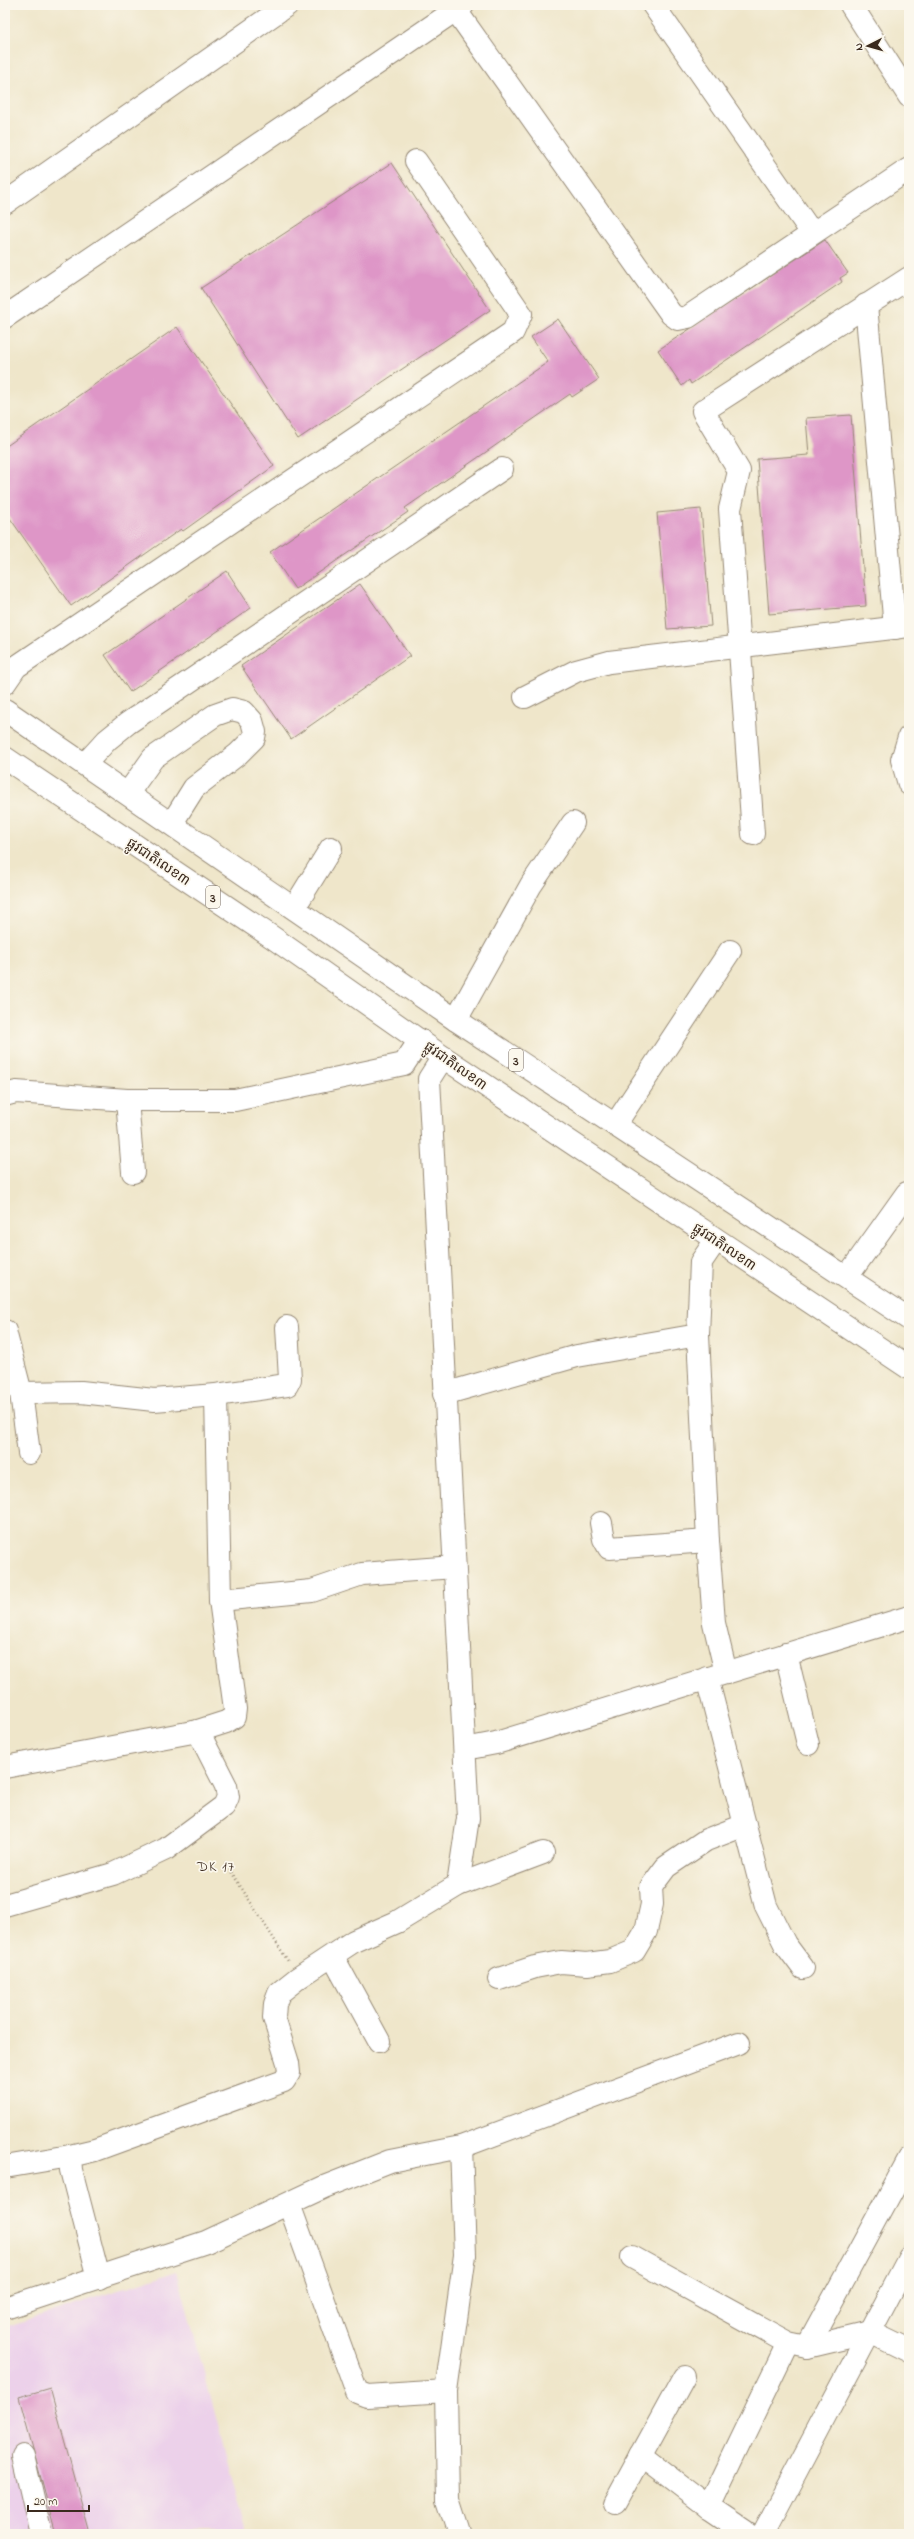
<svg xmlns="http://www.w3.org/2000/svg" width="914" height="2539" viewBox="0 0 914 2539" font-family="'Indie Flower','Noto Sans Khmer',sans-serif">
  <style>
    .built { fill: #ecd1ea }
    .building { fill: #de96c7 }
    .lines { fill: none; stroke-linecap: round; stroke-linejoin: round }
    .minor-casing { stroke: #958874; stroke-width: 24 }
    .highway-casing { stroke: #958874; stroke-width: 24 }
    .path { stroke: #958874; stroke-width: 2.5; stroke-dasharray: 1 3; stroke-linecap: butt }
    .minor { stroke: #fff; stroke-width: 22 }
    .highway { stroke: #fff; stroke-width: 22 }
    .labels { text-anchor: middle; stroke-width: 3.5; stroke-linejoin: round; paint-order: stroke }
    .shield { fill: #fbf7ec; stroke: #75685c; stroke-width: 1 }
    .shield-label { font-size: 13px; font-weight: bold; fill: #3b2a1e }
    .street-label { font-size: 14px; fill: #3b2a1e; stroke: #fbf7ec }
    .neighbourhood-label { font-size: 15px; letter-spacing: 1px; fill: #3b2a1e; stroke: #fbf7ec }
  </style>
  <rect width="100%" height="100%" fill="#fbf7ec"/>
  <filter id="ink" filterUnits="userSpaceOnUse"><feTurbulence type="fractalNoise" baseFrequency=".025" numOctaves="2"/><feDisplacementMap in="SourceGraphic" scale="8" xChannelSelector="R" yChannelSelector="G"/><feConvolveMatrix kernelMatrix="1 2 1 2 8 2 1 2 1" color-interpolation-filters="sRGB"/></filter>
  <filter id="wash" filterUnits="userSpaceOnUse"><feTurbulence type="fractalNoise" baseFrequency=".012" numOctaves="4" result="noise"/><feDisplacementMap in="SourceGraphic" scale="16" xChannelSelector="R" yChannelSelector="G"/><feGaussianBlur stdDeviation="0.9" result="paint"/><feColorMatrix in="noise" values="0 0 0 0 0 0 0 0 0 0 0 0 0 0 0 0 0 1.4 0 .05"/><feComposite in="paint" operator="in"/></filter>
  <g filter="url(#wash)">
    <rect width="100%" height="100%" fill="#efe6ca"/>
    <path class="built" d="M177,2271L247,2534H5V2327Z"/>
    <g id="blocks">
      <g class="building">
        <path d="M392,163L490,310L298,439L201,288Z"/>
        <path d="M825,240L848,273L840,278L842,282L691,384L689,380L682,386L658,350Z"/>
        <path d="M558,319L599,379L572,397L570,394L405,508L408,512L295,589L270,552L548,362L531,337Z"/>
        <path d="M177,327L274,466L183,531L181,529L71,606L5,511V447Z"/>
        <path d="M851,415L866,606L769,614L757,459L809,455L806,418Z"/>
        <path d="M701,509L711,626L667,629L657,513Z"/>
        <path d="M227,571L251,608L130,692L105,655Z"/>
        <path d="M360,584L410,656L291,739L241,666Z"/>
        <path d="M50,2388L90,2534H56L19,2397Z"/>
      </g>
    </g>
  </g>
  <g filter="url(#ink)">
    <use href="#blocks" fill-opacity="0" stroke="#958874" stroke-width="1"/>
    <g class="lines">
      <defs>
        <g id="minor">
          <path d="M452,5L671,314L678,319L688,317L909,169"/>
          <path d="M653,5L812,233"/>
          <path d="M851,5L909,96"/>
          <path d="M5,203L287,5"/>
          <path d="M866,305L895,628"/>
          <path d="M5,317L463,5"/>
          <path d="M5,683L16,667L513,332L521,314L416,161"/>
          <path d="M525,697L576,671L609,662L909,626"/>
          <path d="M909,737L902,760L909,784"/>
          <path d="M85,764L107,740L128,723L502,469"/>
          <path d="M128,793L153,758L215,715L232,709L244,712L252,721L255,732L254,738L238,754L194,788L172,823"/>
          <path d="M753,834L730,509L739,471L703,411L909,278"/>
          <path d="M294,908L331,848"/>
          <path d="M456,1020L531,885L573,823"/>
          <path d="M443,1057L429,1079L468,1818L458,1885"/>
          <path d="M5,1095L16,1092L127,1100H235L404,1064L420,1040"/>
          <path d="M127,1100L133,1172"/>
          <path d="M615,1125L730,951"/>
          <path d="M716,1240L701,1262L698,1335L708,1541L714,1623L726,1673"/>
          <path d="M847,1277L907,1193"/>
          <path d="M5,1331L21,1393L29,1453"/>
          <path d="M21,1393L81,1392L154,1400L216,1395L287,1385L290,1379L287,1327"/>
          <path d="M444,1394L577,1356L698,1335"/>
          <path d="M601,1523L604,1539L609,1548L708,1541"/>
          <path d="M220,1600L312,1591L362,1574L454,1567"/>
          <path d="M786,1654L808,1744"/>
          <path d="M707,1678L766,1906L785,1944L803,1968"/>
          <path d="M465,1749L496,1743L909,1617"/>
          <path d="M5,1767L198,1731L226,1722L234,1717L235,1709L220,1600L216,1395"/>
          <path d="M5,1905L113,1874L166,1849L224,1806L228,1797L226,1786L198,1731"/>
          <path d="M333,1957L379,2041"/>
          <path d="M499,1979L535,1967L561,1962L587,1964L610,1961L634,1951L646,1931L652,1904L651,1887L666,1867L706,1840L745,1825"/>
          <path d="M5,2167L70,2156"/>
          <path d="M289,2204L357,2392L367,2396L446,2391"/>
          <path d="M632,2257L788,2343L807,2347L870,2332L909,2351"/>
          <path d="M99,2278L71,2170L70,2156L95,2150L284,2081L289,2073L288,2063L274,2018L275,2004L279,1993L298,1978L354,1941L397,1922L458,1885L543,1853"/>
          <path d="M5,2308L206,2242L324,2187L390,2161L461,2147L739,2043"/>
          <path d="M807,2347L909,2159"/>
          <path d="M641,2455L709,2507L749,2534"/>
          <path d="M23,2456L41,2534"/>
          <path d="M615,2503L684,2377"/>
          <path d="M709,2507L788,2343"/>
          <path d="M459,2534L448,2500L446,2391L465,2255L461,2147"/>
          <path d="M763,2534L909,2258"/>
        </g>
        <g id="highway">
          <path d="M5,710L456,1020L909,1319"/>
          <path d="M5,758L272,937L443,1057L909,1368"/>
        </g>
      </defs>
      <use href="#minor" class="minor-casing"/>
      <use href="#highway" class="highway-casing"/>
      <path class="path" d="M225,1862L288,1961"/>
      <use href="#minor" class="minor"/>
      <use href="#highway" class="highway"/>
    </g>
  </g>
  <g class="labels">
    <g class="shield">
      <rect x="206" y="886" width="14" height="22" rx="3"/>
      <rect x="509" y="1049" width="14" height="22" rx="3"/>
    </g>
    <g class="shield-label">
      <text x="213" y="902">3</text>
      <text x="516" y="1065">3</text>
    </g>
    <g class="street-label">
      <text transform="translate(159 861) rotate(34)" y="5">ផ្លូវជាតិលេខ៣</text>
      <text transform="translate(456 1065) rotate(35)" y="5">ផ្លូវជាតិលេខ៣</text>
      <text transform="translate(725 1246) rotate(34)" y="5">ផ្លូវជាតិលេខ៣</text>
    </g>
    <g class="neighbourhood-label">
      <text x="216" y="1871">DK 17</text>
    </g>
  </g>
  <rect width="914" height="2539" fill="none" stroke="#fbf7ec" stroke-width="20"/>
  <g transform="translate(868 46) rotate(264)" stroke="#fbf7ec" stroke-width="3" paint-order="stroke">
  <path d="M0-3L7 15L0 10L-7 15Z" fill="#3b2a1e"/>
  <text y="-6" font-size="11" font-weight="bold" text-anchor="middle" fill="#3b2a1e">N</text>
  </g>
  <path d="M28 2505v6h61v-6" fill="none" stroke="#3b2a1e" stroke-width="2"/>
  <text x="34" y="2505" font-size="12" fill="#3b2a1e" stroke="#fbf7ec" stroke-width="3" paint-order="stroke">20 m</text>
</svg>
